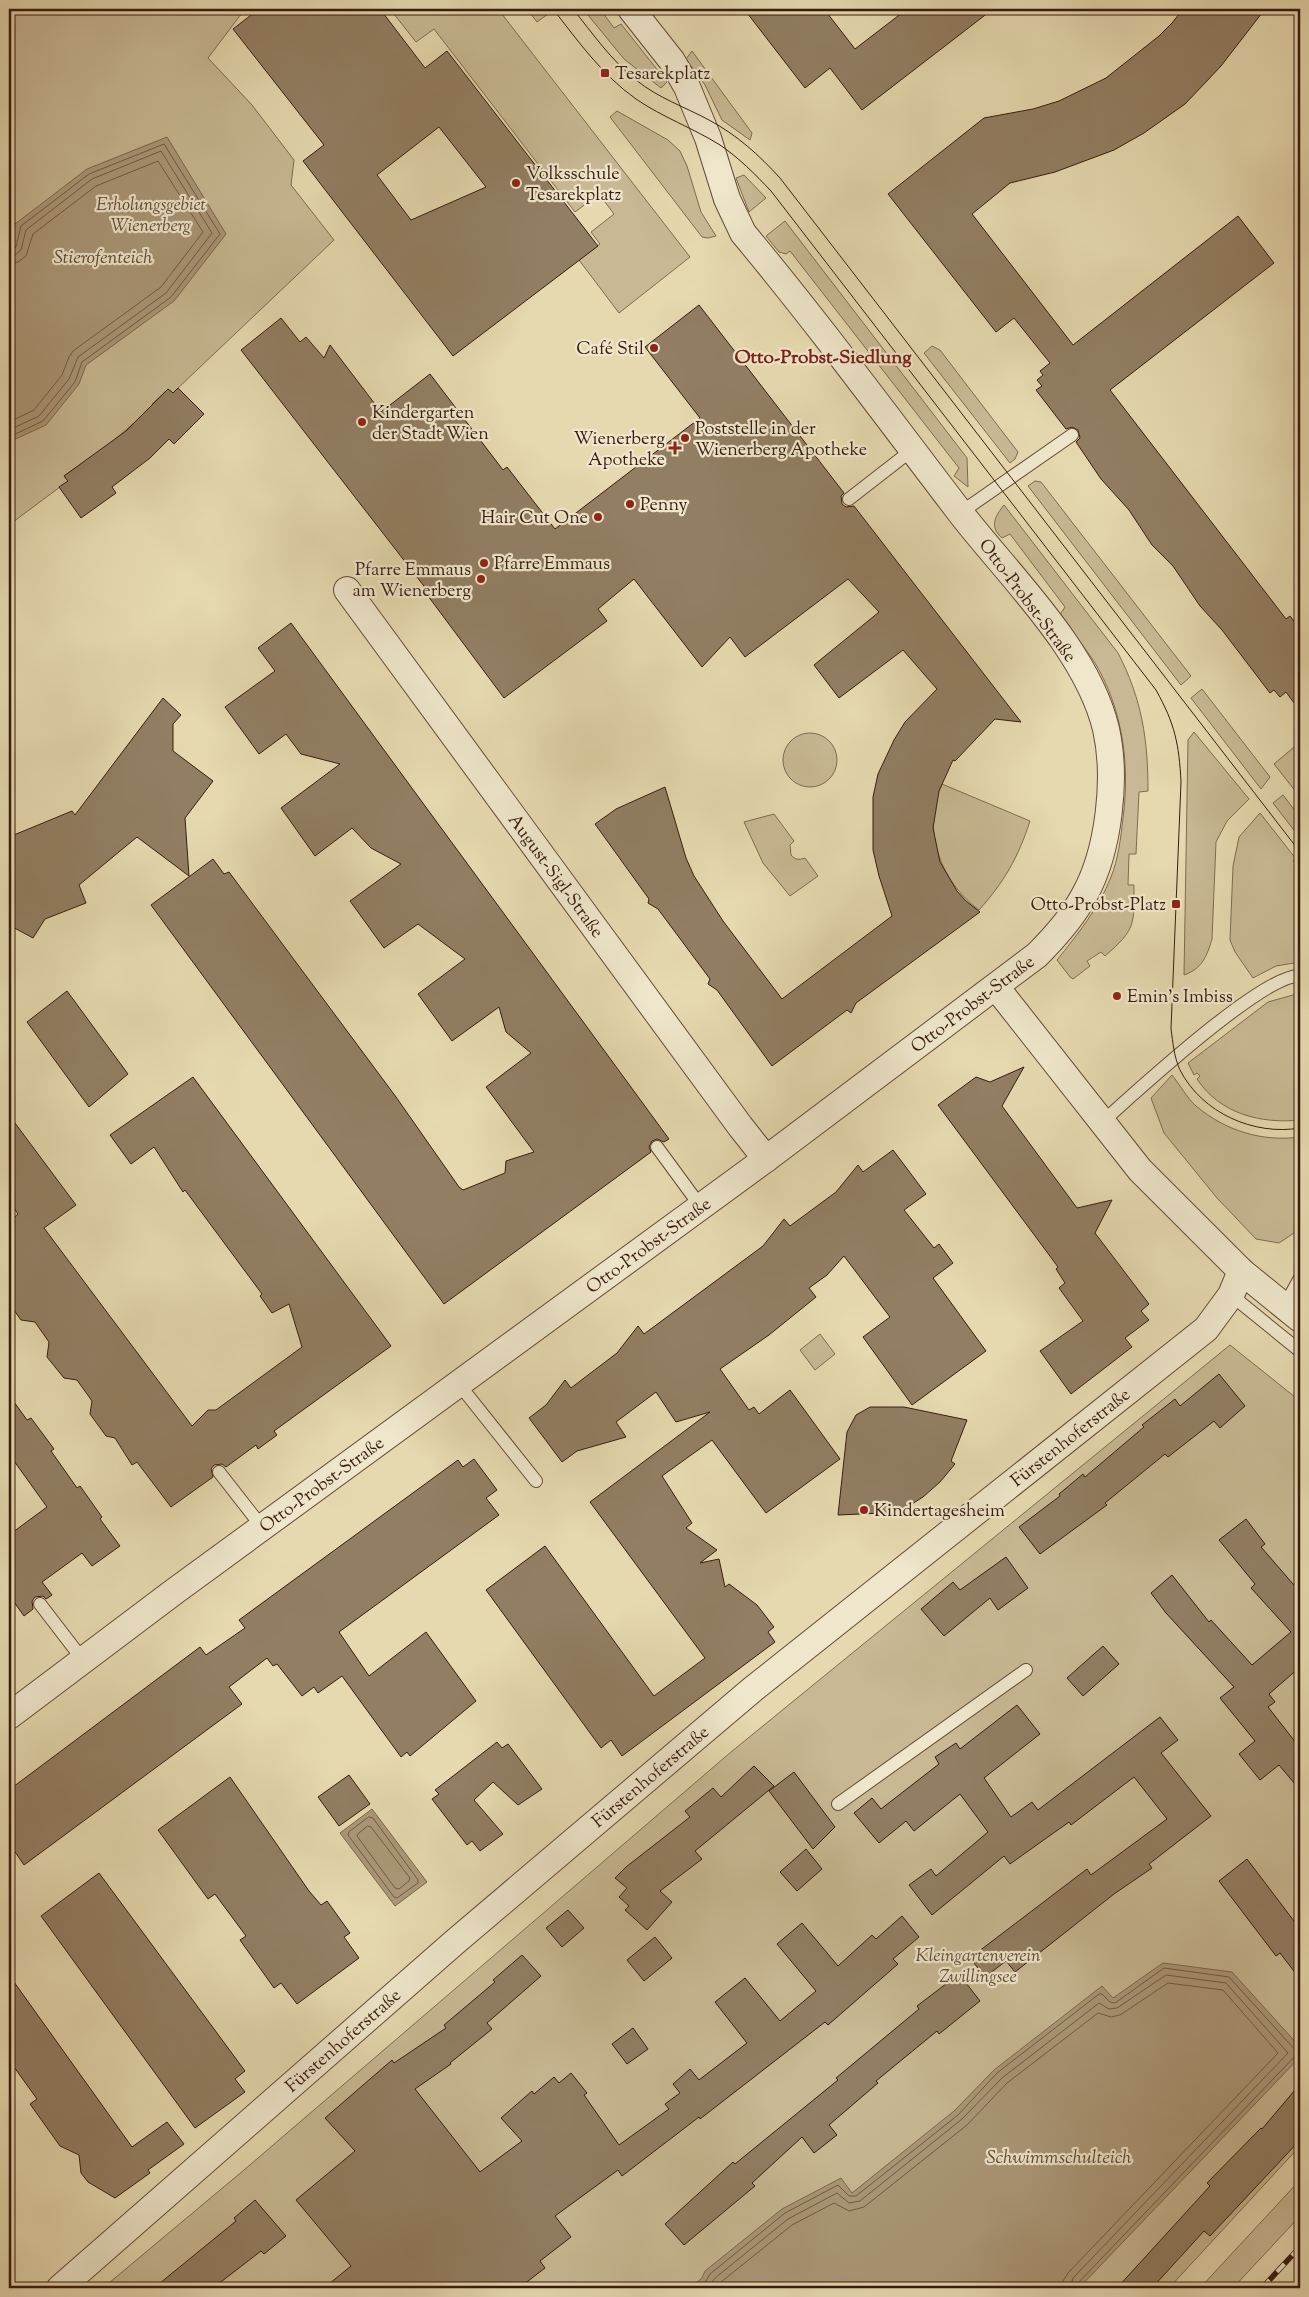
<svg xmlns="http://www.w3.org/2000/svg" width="1309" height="2297" viewBox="0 0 1309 2297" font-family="'Sorts Mill Goudy',serif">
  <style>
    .green { fill: #c8b994; stroke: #806a52 }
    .water { fill: #ab9879; stroke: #7d664f }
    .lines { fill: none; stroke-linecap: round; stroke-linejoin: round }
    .shore { stroke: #725a44; stroke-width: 1 }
    .building { fill: #927e63; stroke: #381b10; fill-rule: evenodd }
    .lane-casing { stroke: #644a38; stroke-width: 14 }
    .street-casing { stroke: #644a38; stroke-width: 28 }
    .lane { stroke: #efe6cb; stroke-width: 12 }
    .street { stroke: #efe6cb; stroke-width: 26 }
    .tram { stroke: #381b10; stroke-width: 1 }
    .rail-casing { stroke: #381b10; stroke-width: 5.5 }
    .rail { stroke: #efe6cb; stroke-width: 4; stroke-dasharray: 11; stroke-linecap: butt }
    .poi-dot { fill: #8f2418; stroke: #efe6cb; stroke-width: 2 }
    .labels { text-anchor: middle; stroke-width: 4.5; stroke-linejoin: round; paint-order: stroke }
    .poi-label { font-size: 18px; fill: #381b10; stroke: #efe6cb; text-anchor: start }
    .park-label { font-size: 18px; font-style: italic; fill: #634a38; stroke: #efe6cb }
    .street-label { font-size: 18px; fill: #381b10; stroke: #efe6cb }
    .water-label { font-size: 19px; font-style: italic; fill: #604735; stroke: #efe6cb }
    .neighbourhood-label { font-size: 19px; font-weight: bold; fill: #7a1f14; stroke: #efe6cb }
  </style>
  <rect width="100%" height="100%" fill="#e6d9af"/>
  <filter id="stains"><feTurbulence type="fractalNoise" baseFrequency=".004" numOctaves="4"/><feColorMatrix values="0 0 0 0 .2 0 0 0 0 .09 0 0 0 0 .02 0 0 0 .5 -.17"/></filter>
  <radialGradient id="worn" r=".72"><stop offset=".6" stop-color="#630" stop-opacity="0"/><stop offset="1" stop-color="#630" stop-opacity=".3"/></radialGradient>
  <g class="green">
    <path d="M9,9H245L208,58L252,105L294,160L291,185L334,240L178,388L173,393L168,389L152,404L156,409L136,421L112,442L64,476L68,481L9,525Z"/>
    <path d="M390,9H498L690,257L619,313L579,260L600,244L591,232L614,214L599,194L575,212L434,29L416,42Z"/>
    <path d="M527,9H543L548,14L537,22Z"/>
    <path d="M583,9H600L614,28L621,24L667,82L661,88L624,59Z"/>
    <path d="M692,51L752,133L750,140L722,120L705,85L686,59Z"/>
    <path d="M617,111L668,140L680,151L687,166L701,212L716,236L708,238L702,237L610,117Z"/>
    <path d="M744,175L766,198L749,212L736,178Z"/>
    <path d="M785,221L967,458L968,487L954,476L959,468L790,251L786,254L779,252L766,236Z"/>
    <path d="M932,346L940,350L1018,452L1015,459L1010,463L924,353Z"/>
    <path d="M1035,481L1041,482L1191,676L1181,685L1028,486Z"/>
    <path d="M1004,505L1118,653C1142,699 1148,740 1148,791L1139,792L1136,854H1129L1128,885H1134C1134,925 1136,929 1105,956L1101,952L1087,961L1090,966L1073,979L1070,977L1057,960C1077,935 1099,908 1111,877C1118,860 1121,837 1123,818C1130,765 1123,710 1095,663C1085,647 1072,632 1060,617L1061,613L1065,607L1010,534L1002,538C989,527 995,516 1004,505Z"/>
    <path d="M1202,689L1270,777L1261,789L1191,698Z"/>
    <path d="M1194,732L1249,799L1227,821L1216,842L1212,939C1207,956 1202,969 1184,975L1188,740Z"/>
    <circle cx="810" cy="760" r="27"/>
    <path d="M1300,742V797L1274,764Z"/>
    <path d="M942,784L1030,821C1018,858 1004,882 979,910C940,881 921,829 942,784Z"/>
    <path d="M1283,795L1300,817V838L1273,803Z"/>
    <path d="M1260,813L1296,859L1293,861L1300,865V962L1276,966L1253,978L1235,952L1230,940L1233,866L1239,837Z"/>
    <path d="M774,814L794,841L790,845L791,855C795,860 799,860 805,858L818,876L790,896L763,863L744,822Z"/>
    <path d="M1300,993V1120C1261,1124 1220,1114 1197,1079L1200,1076L1197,1073L1194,1075L1188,1063L1268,1002Z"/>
    <path d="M1172,1075C1180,1085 1187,1098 1196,1106C1226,1131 1262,1142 1300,1137V1229L1279,1243L1256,1239L1217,1198L1164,1133L1151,1098Z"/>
    <path d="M820,1334L835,1354L815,1370L800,1350Z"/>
    <path d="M1230,1345L1300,1401V2146L1169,2288H103L244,2170L731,1752Z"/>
    <path d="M1300,2180V2216L1233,2288H1200Z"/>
  </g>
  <g class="water">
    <path d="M167,137L226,234L174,301L86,365L79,384L46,425L9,442V250L15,224L87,169Z"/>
    <path d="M372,1809L427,1882L395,1906L340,1833Z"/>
    <path d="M1163,1963L1232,1972L1300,2047V2057L1079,2288H690L702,2278L705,2271L782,2209L841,2178L852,2193L954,2111L994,2070L1102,1986L1113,1998Z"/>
  </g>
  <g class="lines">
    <g class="shore">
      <path d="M9,250L16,247L21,226L89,174L164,144L220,234L171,297L82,362L75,382L43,421L9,437"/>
      <path d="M9,256L15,255L21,250L26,230L92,179L161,151L212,233L166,293L78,357L69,379L39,416L9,430"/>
      <path d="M9,264L18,262L26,256L33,234L96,186L158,161L203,232L161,287L73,351L69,357L62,375L34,410L9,422"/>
      <path d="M369,1817L373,1818L418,1880V1883L397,1898L394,1897L348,1835L349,1832Z"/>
      <path d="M368,1826L371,1827L410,1878L409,1881L399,1889L395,1888L357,1836L358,1834Z"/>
      <path d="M698,2288L706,2281L710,2274L785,2213L838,2185L849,2196H856L958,2115L997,2073L1099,1994H1102L1110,2002L1115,2003L1164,1968L1229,1977L1298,2053L1078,2283L1076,2288"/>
      <path d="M708,2288L715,2278L788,2219L837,2193L849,2203L860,2201L962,2119L1002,2078L1099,2003L1109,2009L1117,2008L1166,1975L1226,1983L1288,2053L1073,2278L1070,2288"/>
      <path d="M718,2288L721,2282L792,2225L834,2203L849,2211L864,2207L967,2125L1007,2083L1098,2013L1111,2017L1120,2015L1168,1983L1223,1990L1278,2053L1068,2273L1063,2281L1062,2288"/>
    </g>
  </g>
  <g class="building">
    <path d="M259,9H380L425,68L447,51L598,246L453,356L303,161L324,145L233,29ZM439,127L486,187L411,220L377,175Z"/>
    <path d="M744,9H824L855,49L907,9H993L862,110L830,68L805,88Z"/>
    <path d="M1183,9H1265L1221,66L1205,83L1185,104L1144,133L1114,150L1055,172L1010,183L972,214L1073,345L1238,216L1274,263L1110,390L1286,619L1290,616L1300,629V711L1286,692L1280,697L1274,690L1270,693L1222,630L1200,606L1173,566L1152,545L1129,510L1101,479L1076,442L1080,438L1078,430L1072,427L1066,429L1036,390L1042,386L1037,380L1043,375L1040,371L1050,363L1014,318L996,332L888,194L984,118L1033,109L1059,101L1106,78L1159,36L1172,23Z"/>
    <path d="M699,305L844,493L841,496L842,504L846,507L854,506L1021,722L995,719L955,761L953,760L939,791L933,828L940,862L957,891L966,901L980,912L856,1003L851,1013L847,1010L772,1066L717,990L708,984L710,979L658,909L648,903L649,899L595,824L616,809L665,787L686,858L694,876L723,921L782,999L892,916L879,876L873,850V797L878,774L894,740L905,722L937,689L903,650L839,698L814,665L879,612L848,579L745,657L730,637L702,667L634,579L598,609L607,621L504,698L425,592L427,590L241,350L281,318L300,342L306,337L324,358L330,345L381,412L430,374L503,470L507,467L555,529L700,418L645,347Z"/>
    <path d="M178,388L204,414L174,444L169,439L150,458L112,487L116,493L81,518L59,487L68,481L64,476L126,431L168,389L173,393Z"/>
    <path d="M291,623L669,1139L664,1142L657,1139L652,1141L649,1147L651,1152L444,1304L151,905L213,859L224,874L229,872L396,1097L459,1187L463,1190L505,1173L506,1161L534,1152L486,1087L531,1053L506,1032L499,1007L452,1041L418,994L465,959L418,924L384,948L350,901L401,864L371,848L352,828L315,856L281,808L340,764L301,754L286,734L259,754L225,707L275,671L258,648Z"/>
    <path d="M163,698L181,715L173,724V751L213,781L185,818L189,876L137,837L79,885L86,903L45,919L33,938L9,925V837L72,811L75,815Z"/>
    <path d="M67,991L128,1074L89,1107L27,1022Z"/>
    <path d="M1024,1067L1002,1106L1077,1208L1112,1200L1095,1233L1149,1304L1141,1311L1149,1320L1125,1338L1132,1347L1071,1394L1040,1351L1083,1321L1059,1288L1065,1283L1056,1269L1058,1267L938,1105L976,1077L990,1082Z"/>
    <path d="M193,1077L391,1346L274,1431L277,1435L258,1449L256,1445L226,1467L222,1464L214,1465L211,1469L213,1477L171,1507L137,1462L132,1465L115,1438L106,1436L90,1414L92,1401L77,1380L64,1378L47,1357L49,1342L35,1322L21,1320L9,1303V1222L18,1214L9,1201V1115L76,1205L44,1228L192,1426L208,1410H216L302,1347L289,1304L272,1313L260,1296L262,1294L185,1190L183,1192L154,1147L131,1164L110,1135Z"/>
    <path d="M893,1150L926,1194L904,1210L934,1248L939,1244L953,1263L933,1278L986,1351L912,1405L863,1337L890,1317L844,1256L827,1275L809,1288L816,1297L769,1335L720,1369L749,1410L754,1407L759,1414L790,1390L840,1459L766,1513L712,1440L662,1476L692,1523L686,1528L717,1550L700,1563L719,1559L725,1587L729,1584L757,1605L774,1627L768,1632L775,1642L622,1756L611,1740L601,1748L486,1590L545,1546L654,1696L705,1658L590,1502L710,1412L676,1422L656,1392L616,1422L626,1437L577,1451L562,1462L529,1418L546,1405L565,1380L571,1388L617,1353L638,1326L644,1334L763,1246L784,1219L790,1226L836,1192L858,1165L863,1172Z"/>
    <path d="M1219,1374L1245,1406L1220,1428L1214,1421L1168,1457L1165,1454L1105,1503L1107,1505L1040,1554L1019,1527L1060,1496L1059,1494L1083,1474L1085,1477L1144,1427L1142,1425L1175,1399L1180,1406Z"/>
    <path d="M9,1395L27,1420L31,1418L54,1449L51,1451L77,1488L80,1486L102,1517L100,1519L120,1546L92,1566L82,1553L42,1582L52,1595L46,1599L43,1596L35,1597L32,1601L33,1609L24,1616L9,1595V1535L47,1507L9,1454Z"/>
    <path d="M870,1407H904L967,1420L951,1461L955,1464L940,1482L923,1497L904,1509L884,1518L883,1513L838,1515L847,1432L856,1415Z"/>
    <path d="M474,1459L497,1490L486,1498L499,1515L339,1632L369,1676L426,1632L476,1701L410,1756L407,1752L401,1757L342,1676L318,1693L314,1687L302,1696L277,1664L273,1666L267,1658L229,1687L242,1704L24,1865L9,1843V1790L200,1647L206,1655L245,1628L239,1620L458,1460L463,1467Z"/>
    <path d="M1246,1519L1265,1544L1261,1547L1300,1592V1667L1269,1694L1275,1702L1268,1707L1300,1748V1790L1279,1765L1260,1780L1239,1754L1255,1741L1220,1698L1234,1687L1166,1613L1151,1593L1172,1575L1209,1622L1211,1620L1252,1665L1291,1632L1251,1588L1255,1584L1219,1540Z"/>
    <path d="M1006,1557L1028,1588L998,1610L990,1598L944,1636L921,1609L953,1582L960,1590Z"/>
    <path d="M1103,1646L1119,1664L1083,1696L1067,1678Z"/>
    <path d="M1017,1705L1040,1734L984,1778L1011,1817L1032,1802L1038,1810L1160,1717L1178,1740L1161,1753L1211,1816L1149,1864L1152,1868L1114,1894L1015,1972L1006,1961L985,1977L970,1958L1087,1869L1091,1875L1167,1819L1134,1777L1071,1825L1069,1822L1010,1864L1004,1856L932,1915L909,1885L931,1869L936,1876L988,1832L960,1794L914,1831L906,1821L879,1843L854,1813L872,1798L881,1809L939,1764L935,1757L956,1743L960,1749Z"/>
    <path d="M497,1742L502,1748L508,1744L542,1789L518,1805L493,1782L474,1800L503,1834L480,1851L472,1841L467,1845L432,1799L439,1794L435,1790Z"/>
    <path d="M754,1766L774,1786L695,1851L702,1859L660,1891L672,1902L647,1930L625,1910L629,1906L619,1897L627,1888L615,1878L626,1867L690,1817L685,1811L713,1788L721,1797Z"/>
    <path d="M794,1772L835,1827L813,1849L769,1791Z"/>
    <path d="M349,1775L370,1804L339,1826L318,1797Z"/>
    <path d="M230,1777L309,1891L321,1905L327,1901L350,1933L344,1937L359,1958L297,2004L281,1983L274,1988L240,1940L246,1936L215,1894L208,1899L158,1830Z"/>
    <path d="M806,1849L822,1869L797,1891L780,1872Z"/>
    <path d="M1247,1859L1300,1929V1979L1280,1953L1276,1956L1219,1881Z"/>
    <path d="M99,1873L245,2071L235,2079L245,2092L195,2128L41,1916Z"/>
    <path d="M568,1910L584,1928L562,1947L546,1928Z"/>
    <path d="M902,1916L919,1937L893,1959L898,1964L828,2025L825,2022L700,2119L699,2117L622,2176L618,2170L555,2216L571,2237L540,2261L545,2268L519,2288H324L351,2266L296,2200L355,2151L325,2118L392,2060L394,2063L446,2028L444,2025L495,1982L493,1980L522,1955L541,1976L487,2023L492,2029L450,2063L451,2064L415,2089L480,2172L522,2141L501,2118L532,2091L534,2094L554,2077L559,2083L571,2073L587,2093L584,2095L619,2145L669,2109L665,2104L680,2093L673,2084L690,2069L699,2080L747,2043L715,2002L745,1978L780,2021L816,1991L777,1944L802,1923L838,1966L872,1935L876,1939Z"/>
    <path d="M655,1937L672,1958L644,1981L627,1960Z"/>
    <path d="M959,1974L980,2001L939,2034L937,2031L876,2081L878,2083L829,2125L837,2135L814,2153L802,2137L752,2183L755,2186L684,2245L665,2224L733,2162L735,2164L838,2080L836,2078L919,2009L917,2006Z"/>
    <path d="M9,1975L132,2147L167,2122L184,2144L148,2170L150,2173L115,2198L88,2182L81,2173L79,2155L60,2146L30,2104L37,2099L9,2060Z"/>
    <path d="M633,2028L648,2049L627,2064L612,2044Z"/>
    <path d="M1300,2084V2140L1210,2236L1204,2231L1152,2288H1117L1210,2186L1207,2183L1261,2128L1262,2129Z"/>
    <path d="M255,2200L286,2236L264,2254L261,2251L213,2288H154L236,2221L234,2218Z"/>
  </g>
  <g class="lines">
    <defs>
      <g id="lane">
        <path d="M849,499L912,450"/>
        <path d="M960,513L1072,435"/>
        <path d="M1101,1123C1134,1094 1264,973 1300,976"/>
        <path d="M657,1147L701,1207"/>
        <path d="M1231,1295L1300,1351"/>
        <path d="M1284,1307L1300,1278"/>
        <path d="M458,1383L536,1481"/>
        <path d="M219,1472L262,1527"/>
        <path d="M40,1604L83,1660"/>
        <path d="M838,1804L1026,1670"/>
      </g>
      <g id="street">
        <path id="s1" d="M347,590L740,1126L766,1159"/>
        <path d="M996,987L1140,1170L1241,1271L1300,1319"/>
        <path id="s2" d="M9,1716L175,1591L766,1159L1037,955C1055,937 1073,917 1085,894C1109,850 1117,778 1106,729C1087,649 1008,575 959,511C888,418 818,323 743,233L727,199L708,138L687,87L672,61L631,9"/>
        <path id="s3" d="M60,2288L456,1941L753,1689L1206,1329L1231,1295L1241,1271"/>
      </g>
    </defs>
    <use href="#lane" class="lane-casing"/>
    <use href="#street" class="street-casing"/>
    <use href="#lane" class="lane"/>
    <use href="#street" class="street"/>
    <g class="tram">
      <path d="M553,9C578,41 602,75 636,99C662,117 693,128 720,145C739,158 755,174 771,191L1156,690C1175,724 1179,744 1181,782L1171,1029C1173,1043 1174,1057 1180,1070C1202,1113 1254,1136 1300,1128"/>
      <path d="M573,9C593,34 611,60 636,80C658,98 685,107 709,120C737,135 759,155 780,178L1300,852"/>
    </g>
    <defs>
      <g id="rail">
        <path d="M1262,2288L1300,2247"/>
        <path d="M1294,2288L1300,2282"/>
      </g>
    </defs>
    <use href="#rail" class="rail-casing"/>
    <use href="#rail" class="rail"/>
  </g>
  <g class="poi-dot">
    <rect x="600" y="68" width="10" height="10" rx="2.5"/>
    <circle cx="516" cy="183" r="5"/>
    <circle cx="654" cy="348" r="5"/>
    <circle cx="362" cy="422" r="5"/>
    <circle cx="685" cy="438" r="5"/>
    <path d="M672.5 440.5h5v5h5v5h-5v5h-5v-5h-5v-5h5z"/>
    <circle cx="630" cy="504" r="5"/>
    <circle cx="598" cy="517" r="5"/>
    <circle cx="484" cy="563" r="5"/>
    <circle cx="481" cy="579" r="5"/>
    <rect x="1171" y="899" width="10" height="10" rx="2.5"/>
    <circle cx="1117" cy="996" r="5"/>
    <circle cx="864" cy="1510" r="5"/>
  </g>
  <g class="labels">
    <g class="poi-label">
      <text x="615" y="79">Tesarekplatz</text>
      <text x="526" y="179">Volksschule<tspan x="526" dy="21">Tesarekplatz</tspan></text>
      <text x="644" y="354" text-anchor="end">Café Stil</text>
      <text x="372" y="418">Kindergarten<tspan x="372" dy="21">der Stadt Wien</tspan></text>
      <text x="695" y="434">Poststelle in der<tspan x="695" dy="21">Wienerberg Apotheke</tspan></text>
      <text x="665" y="444" text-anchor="end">Wienerberg<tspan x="665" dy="21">Apotheke</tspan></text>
      <text x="640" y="510">Penny</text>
      <text x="588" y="523" text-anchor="end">Hair Cut One</text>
      <text x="494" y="569">Pfarre Emmaus</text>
      <text x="471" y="575" text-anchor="end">Pfarre Emmaus<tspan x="471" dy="21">am Wienerberg</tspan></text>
      <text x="1166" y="910" text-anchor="end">Otto-Probst-Platz</text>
      <text x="1127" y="1002">Emin's Imbiss</text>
      <text x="874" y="1516">Kindertagesheim</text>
    </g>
    <g class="park-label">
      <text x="151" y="210">Erholungsgebiet<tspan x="151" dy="21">Wienerberg</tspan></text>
      <text x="978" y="1961">Kleingartenverein<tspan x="978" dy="21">Zwillingsee</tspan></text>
    </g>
    <g class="street-label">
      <text transform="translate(1028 600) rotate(53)" y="6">Otto-Probst-Straße</text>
      <text dy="6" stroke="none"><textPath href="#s1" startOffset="354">August-Sigl-Straße</textPath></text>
      <text dy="6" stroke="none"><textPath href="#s2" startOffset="1198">Otto-Probst-Straße</textPath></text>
      <text dy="6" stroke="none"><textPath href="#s2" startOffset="794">Otto-Probst-Straße</textPath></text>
      <text dy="6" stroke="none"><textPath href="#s3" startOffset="1321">Fürstenhoferstraße</textPath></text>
      <text dy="6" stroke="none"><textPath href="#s2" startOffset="389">Otto-Probst-Straße</textPath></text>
      <text dy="6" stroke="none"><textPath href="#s3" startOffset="781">Fürstenhoferstraße</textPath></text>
      <text dy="6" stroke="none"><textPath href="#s3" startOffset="376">Fürstenhoferstraße</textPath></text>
    </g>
    <g class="water-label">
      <text x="103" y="263">Stierofenteich</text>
      <text x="1059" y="2163">Schwimmschulteich</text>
    </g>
    <g class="neighbourhood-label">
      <text x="823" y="363">Otto-Probst-Siedlung</text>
    </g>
  </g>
  <rect width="1309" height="2297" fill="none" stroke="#e6d9af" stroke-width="30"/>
  <rect x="10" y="10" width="1289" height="2277" fill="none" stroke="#381b10" stroke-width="2.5"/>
  <rect x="15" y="15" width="1279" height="2267" fill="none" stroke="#381b10"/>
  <rect width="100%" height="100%" filter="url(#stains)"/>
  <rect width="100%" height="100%" fill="url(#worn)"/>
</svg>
